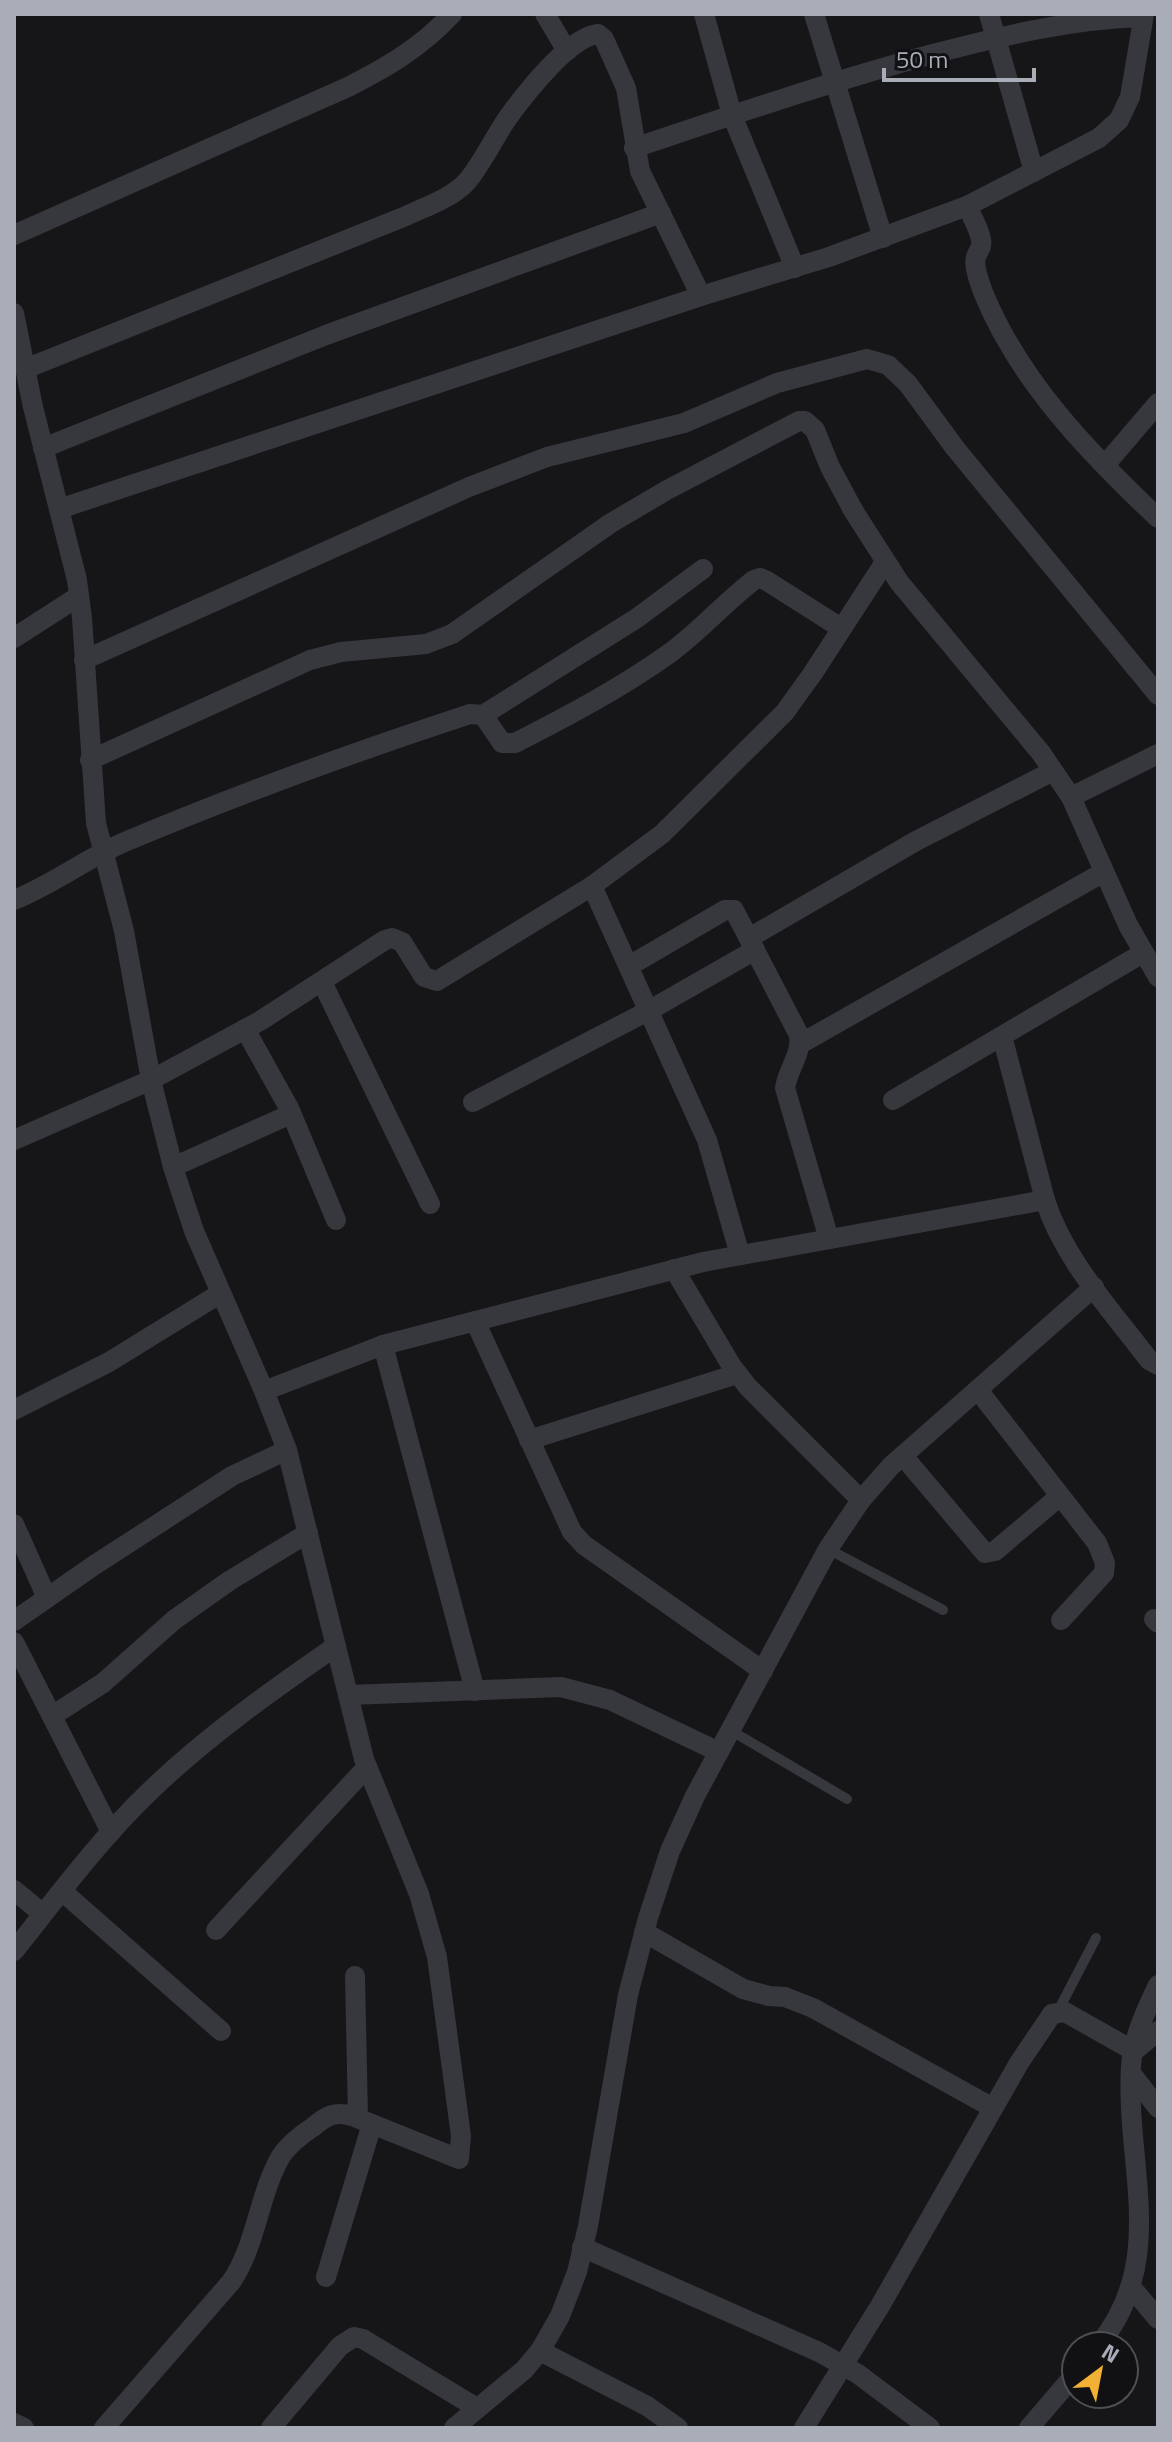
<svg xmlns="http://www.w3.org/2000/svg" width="1172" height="2442" viewBox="0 0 1172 2442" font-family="'Titillium Web',sans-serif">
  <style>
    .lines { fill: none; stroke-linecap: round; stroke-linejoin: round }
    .service { stroke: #37383d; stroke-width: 10 }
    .minor { stroke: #37383d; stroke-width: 20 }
  </style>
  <rect width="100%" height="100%" fill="#161618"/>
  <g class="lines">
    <g class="service">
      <path d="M828,1549L943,1610"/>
      <path d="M730,1730L847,1799"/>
      <path d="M1058,2011L1096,1938"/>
    </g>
    <g class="minor">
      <path d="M545,14L567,51"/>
      <path d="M704,14L732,115L795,268"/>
      <path d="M814,14L883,238"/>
      <path d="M989,14L1034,172"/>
      <path d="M634,148C733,115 832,81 933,54C1002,36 1071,19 1143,17"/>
      <path d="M967,206C972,217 979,228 981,240C983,248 978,250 976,257C973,266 980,283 983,292C1019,381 1090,454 1158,518"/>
      <path d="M14,235L348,87C389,66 420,48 452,14"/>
      <path d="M14,313L33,407L77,580L82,618L96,823L124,931L151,1080L173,1167L194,1231L264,1391L287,1450L364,1759L419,1894L437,1957L461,2136L459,2159L352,2116C334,2111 326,2116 313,2127C301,2135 289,2144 281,2156C258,2196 257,2244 231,2282L104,2428"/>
      <path d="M25,369L406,216C427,206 455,197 469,179C484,160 495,136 509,116C526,93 569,37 598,34L604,39L626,88L640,171L701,296"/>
      <path d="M43,448L326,335L661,213"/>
      <path d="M1105,465L1158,403"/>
      <path d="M59,509L701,296L829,257L967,206L1099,138L1119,120L1130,97L1144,14"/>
      <path d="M14,638L79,596"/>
      <path d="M84,660L469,487L547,457L684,423L777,383L867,359L888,365L908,384L955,448L1158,695"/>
      <path d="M483,715L637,618L703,569"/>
      <path d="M90,760L310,660L341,652L426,644L452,634L611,523L667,490L799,421H805L815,430L830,467L853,510L899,582L1041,753L1071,797L1128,925L1158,977"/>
      <path d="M1071,797L1158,754"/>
      <path d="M592,886L707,1140L740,1255"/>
      <path d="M14,900C54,884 88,857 127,841C239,794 354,752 470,714L483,715L502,743H515C568,716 621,688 670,653C700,631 724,603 754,580L760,578L767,581L841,628"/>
      <path d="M749,938L916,841L1053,771"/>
      <path d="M629,966L725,910H734L799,1035C802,1055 788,1068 785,1088L829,1239"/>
      <path d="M322,982L430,1204"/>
      <path d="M245,1029L289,1108L336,1220"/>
      <path d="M1002,1036L1045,1200"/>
      <path d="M800,1044L1104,872"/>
      <path d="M893,1100L1143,953"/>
      <path d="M473,1102L650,1010L755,950"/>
      <path d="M14,1140L151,1080L260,1021L385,940L392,938L402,942L424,977L437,981L592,886L662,834L785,712L813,673L885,562"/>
      <path d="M173,1167L291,1114"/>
      <path d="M674,1269L731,1365L748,1387L861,1500"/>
      <path d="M475,1321L572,1532L584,1545L763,1671"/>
      <path d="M383,1345L475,1691"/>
      <path d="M978,1390L1097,1543L1105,1563L1104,1573L1061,1620"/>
      <path d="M264,1391L383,1345L703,1262L1045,1200C1064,1260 1112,1311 1149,1360L1158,1365"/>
      <path d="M14,1410L109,1362L221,1293"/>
      <path d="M529,1440L737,1374"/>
      <path d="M903,1456L985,1553L995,1551L1060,1496"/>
      <path d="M14,1524L47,1598"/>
      <path d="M1154,1619L1158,1623"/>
      <path d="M14,1621L93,1566L232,1476L287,1450"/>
      <path d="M14,1642L111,1832"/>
      <path d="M348,1695L561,1687L610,1700L719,1752"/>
      <path d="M52,1716L103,1683L174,1620L229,1581L308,1533"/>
      <path d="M14,1890L43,1914"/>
      <path d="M62,1891L221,2031"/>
      <path d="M216,1930L367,1767"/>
      <path d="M644,1932L743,1989L769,1996L785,1997L813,2008L993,2108"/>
      <path d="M14,1951C57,1897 99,1840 149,1792C206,1737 271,1691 336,1646"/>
      <path d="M355,1976L358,2118"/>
      <path d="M1131,2073L1158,2108"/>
      <path d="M582,2247L819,2352L858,2374L930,2428"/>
      <path d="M326,2277L372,2124"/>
      <path d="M1132,2288L1158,2319"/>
      <path d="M1098,2346C1169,2260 1125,2166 1131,2066C1133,2038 1146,2010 1158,1985"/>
      <path d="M540,2351L647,2406L678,2428"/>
      <path d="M14,2423L24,2428"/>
      <path d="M271,2428L340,2346L354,2337L363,2339L477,2408"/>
      <path d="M454,2428L524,2370L540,2351L560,2316L577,2272L588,2226L628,1995L648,1918L670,1851L695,1796L828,1549L861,1500L891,1466L1094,1287"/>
      <path d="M804,2428L880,2306L1019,2063L1052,2014L1065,2012L1134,2051L1158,2031"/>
      <path d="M1029,2428L1076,2373"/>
    </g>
  </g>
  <rect width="1172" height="2442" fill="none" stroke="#a8adb8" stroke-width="32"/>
  <g transform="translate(1100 2370) rotate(32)"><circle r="38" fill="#111113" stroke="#4d4f55" stroke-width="2"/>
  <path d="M0-6L14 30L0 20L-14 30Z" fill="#f2b134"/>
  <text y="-12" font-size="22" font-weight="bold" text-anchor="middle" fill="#a8adb8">N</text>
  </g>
  <path d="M884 68v12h150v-12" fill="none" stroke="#a8adb8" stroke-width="4"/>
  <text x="896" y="68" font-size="24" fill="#a8adb8" stroke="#111113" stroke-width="6" paint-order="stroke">50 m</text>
</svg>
